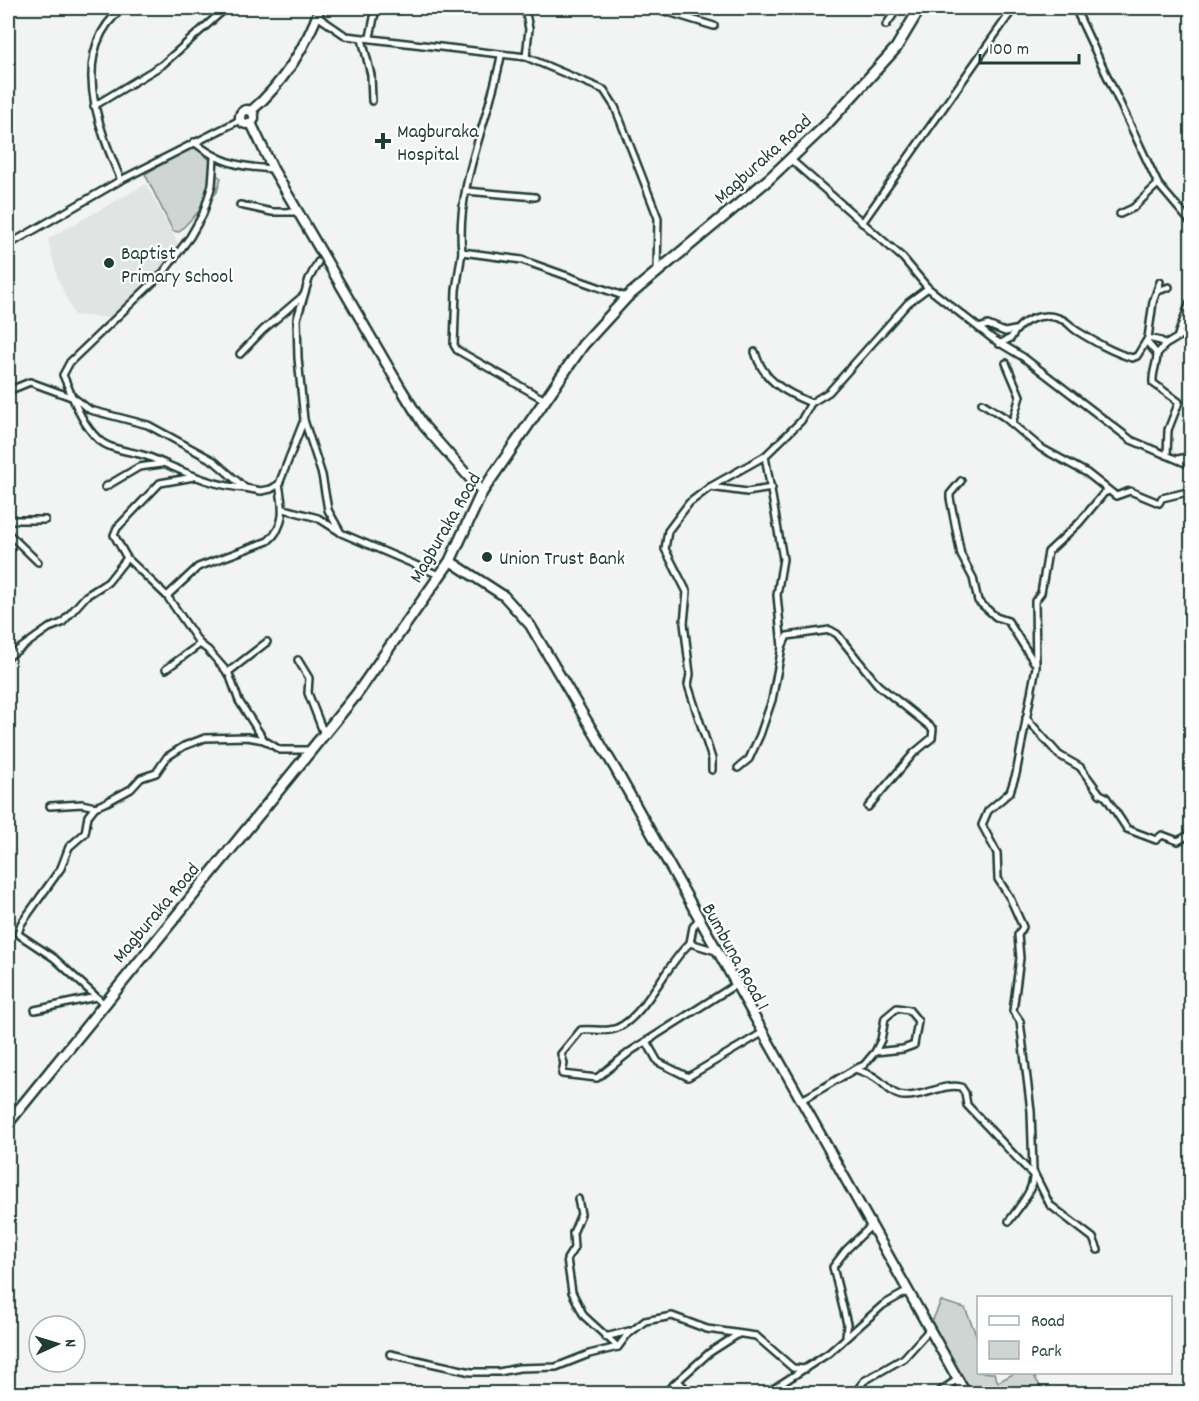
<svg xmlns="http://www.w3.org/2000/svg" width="1199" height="1401" viewBox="0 0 1199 1401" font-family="Dekko,sans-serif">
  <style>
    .built { fill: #e0e4e3 }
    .green { fill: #ced5d3; stroke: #768984; stroke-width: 1.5 }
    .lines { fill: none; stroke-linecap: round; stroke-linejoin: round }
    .street-casing { stroke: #1f3d34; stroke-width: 10 }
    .secondary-casing { stroke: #1f3d34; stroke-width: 13 }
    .primary-casing { stroke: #1f3d34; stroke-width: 14 }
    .street { stroke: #fff; stroke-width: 5 }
    .secondary { stroke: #fff; stroke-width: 8 }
    .primary { stroke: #fff; stroke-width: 9 }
    .poi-dot { fill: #1f3d34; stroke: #fff; stroke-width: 2 }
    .labels { text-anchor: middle; stroke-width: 4.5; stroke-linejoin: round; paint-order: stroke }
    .poi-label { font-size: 20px; fill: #1f3d34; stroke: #fff; text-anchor: start }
    .street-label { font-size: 20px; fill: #1f3d34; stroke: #fff }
  </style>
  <rect width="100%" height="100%" fill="#f2f3f3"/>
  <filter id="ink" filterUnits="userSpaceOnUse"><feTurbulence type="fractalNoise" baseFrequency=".0167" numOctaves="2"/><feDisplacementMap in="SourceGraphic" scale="12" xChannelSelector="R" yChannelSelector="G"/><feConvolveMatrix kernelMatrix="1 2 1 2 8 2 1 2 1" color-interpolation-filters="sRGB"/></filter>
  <g filter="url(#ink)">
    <path class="built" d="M146,184L180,247L111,318L74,315L58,279L48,239Z"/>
    <g class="green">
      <path d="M194,146L212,162L209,170L221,178L217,192L179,232L173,231L145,174Z"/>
      <path d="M941,1301L965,1308L978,1339V1372L994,1373L998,1382L1015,1373L1033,1374L1044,1393H970L931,1324Z"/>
    </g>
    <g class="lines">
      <defs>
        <g id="street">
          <path d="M525,8L529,29L526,57"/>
          <path d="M655,8L714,26"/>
          <path d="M1075,8L1158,184L1192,224"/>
          <path d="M317,16L346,36L526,57L604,90L615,107L658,218L657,271"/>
          <path d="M886,25L898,8"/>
          <path d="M370,37L376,8"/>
          <path d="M362,39L371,75L372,101"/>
          <path d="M501,56C489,121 455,186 462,252L522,260L626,297"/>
          <path d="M94,106L162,65L226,8"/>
          <path d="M194,142C220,163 240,167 273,169"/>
          <path d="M214,158L212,185L203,214L190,237L163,273L70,362L63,375C73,397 80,422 98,439C110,451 134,451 149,457C181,470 210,486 245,488"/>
          <path d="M790,159L903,258L928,288L993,339L1023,357L1131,440L1192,466"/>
          <path d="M121,180C98,127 68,51 123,8"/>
          <path d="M466,191L535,197"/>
          <path d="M240,205L272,212H299"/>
          <path d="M1120,214L1133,208L1158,184"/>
          <path d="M862,223L1011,12L1019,8"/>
          <path d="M8,245L121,180L240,120"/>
          <path d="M462,252L456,290L454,345L457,350L545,400"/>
          <path d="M318,262L309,279L297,319L298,358L304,420L322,475L328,510L341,533L439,575"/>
          <path d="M1160,282L1153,302L1148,338L1161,341L1165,345L1192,329"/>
          <path d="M1158,291L1169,287"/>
          <path d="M979,328L988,325L1005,332L1015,330"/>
          <path d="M1178,335L1190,302"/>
          <path d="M1148,339L1147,342L1157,354"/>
          <path d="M999,344L1011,338C1020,320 1043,310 1063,320C1068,322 1072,328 1077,331C1095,342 1112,352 1132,358L1137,356L1148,338"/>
          <path d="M1165,345L1157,354C1157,365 1152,372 1153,383L1179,402L1168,430L1167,455"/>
          <path d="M755,352C763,381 785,392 811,403"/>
          <path d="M240,354L263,330L303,296"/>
          <path d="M1006,363L1020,396L1012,424"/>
          <path d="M8,391L30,382L74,398L90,410L148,425L214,461L245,488L261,491L271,489L279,484L304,420"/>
          <path d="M982,403L1004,417L1041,448L1087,473L1116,496L1130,491L1159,503L1162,498L1192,491"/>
          <path d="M1178,459L1192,456"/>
          <path d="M194,477L160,483L117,528L114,535L127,558L167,596L200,644L208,650L229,674L239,701L264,740"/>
          <path d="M961,481L950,494V498L961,555L973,578L978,601L996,617L1008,621L1034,662"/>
          <path d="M105,487L139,467L161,464"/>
          <path d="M710,487L765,456"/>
          <path d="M284,509L318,518L340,532"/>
          <path d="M8,520H45"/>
          <path d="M8,533L38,562"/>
          <path d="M167,596L198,567L268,541C287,525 283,506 279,484"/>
          <path d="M782,647L787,636L830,630L837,634L878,685L933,729L932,738L914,753L868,807"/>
          <path d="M8,657L49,628L62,623L86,596L108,582L127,558"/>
          <path d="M298,660L309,678L308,693L324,734"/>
          <path d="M166,669L200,644"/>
          <path d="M227,673L267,642"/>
          <path d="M1026,718L1059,755L1080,767L1100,794L1106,797L1127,829L1156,840L1162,835L1178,841L1189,835"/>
          <path d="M738,768L749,759L760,735L772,700L782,647L777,595L783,559L765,456L801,421L811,403L829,392L908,303L928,288"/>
          <path d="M712,770V759L688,685L690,674L684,623L687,592L665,549L668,531L689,503L710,487L747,492L772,488"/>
          <path d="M50,806L82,804L95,807L107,802L131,789L141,778L156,773L167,757L184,746L205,738L247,737L264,740L280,750H310"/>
          <path d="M95,807L88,816L85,833L69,847L61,868L21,924L18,934L54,958L103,1003"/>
          <path d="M690,943L693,927L698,920"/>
          <path d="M716,951L690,943C666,963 640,1028 609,1030C600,1031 591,1029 581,1030L561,1054L564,1063L562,1074L597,1078L631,1051L735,985"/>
          <path d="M35,1010L96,997"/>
          <path d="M646,1041L658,1062L688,1077L762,1033"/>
          <path d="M875,1052L903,1049L914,1045L918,1021L909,1010L897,1008L885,1018L881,1040L875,1052L864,1065L855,1069C863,1072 871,1074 877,1079C887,1085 892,1096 905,1096C923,1097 944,1083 961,1087L965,1093L967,1105L1032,1174"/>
          <path d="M800,1096L803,1099L809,1096L855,1069"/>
          <path d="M578,1199L581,1214L573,1233L574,1248L567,1259L572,1292L584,1316L618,1347L627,1335L645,1321L672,1316L707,1329L756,1336L793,1368L805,1369"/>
          <path d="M1009,1221C1018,1208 1035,1190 1033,1173"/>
          <path d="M1098,1250L1093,1238L1050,1205L1033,1171L1031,1111L1020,1021L1013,1011L1020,958L1018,935L1023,927L1010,898L998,879L997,853L982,825L988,811L1010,792L1016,774L1036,667L1035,601L1041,593L1048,552L1079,523L1104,493L1109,491"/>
          <path d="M605,1337L629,1331"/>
          <path d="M846,1337L847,1324L833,1267L846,1250L872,1225"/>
          <path d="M390,1354L471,1372H499L519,1368L556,1367L589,1354L618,1347"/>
          <path d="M679,1382L691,1394"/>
          <path d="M773,1389L829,1353L883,1305L908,1291"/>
          <path d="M663,1394L709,1353L737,1335"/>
          <path d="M854,1394L864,1381L904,1358L930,1329"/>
          <path d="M936,1394L958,1379"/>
        </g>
        <g id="secondary">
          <circle cx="247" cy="117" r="7"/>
          <path d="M251,111C282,85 307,45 320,8"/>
          <path d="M251,123L273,169L400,387L424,426L482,492"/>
          <path d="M450,561L504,596L530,625L616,770L966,1394"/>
        </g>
        <path id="primary" d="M8,1123L356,695L450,561L482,492L583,345L627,297L769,179L825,126L896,48L920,8"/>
      </defs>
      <use href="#street" class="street-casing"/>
      <use href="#secondary" class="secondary-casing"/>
      <use href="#primary" class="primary-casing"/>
      <use href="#street" class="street"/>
      <use href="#secondary" class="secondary"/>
      <use href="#primary" class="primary"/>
    </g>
  </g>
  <g class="poi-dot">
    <path d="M380 132h6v6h6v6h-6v6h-6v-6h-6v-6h6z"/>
    <circle cx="109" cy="263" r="6"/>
    <circle cx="487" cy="557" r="6"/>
  </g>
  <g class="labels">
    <g class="poi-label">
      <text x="397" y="137">Magburaka<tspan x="397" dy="23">Hospital</tspan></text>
      <text x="121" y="259">Baptist<tspan x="121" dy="23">Primary School</tspan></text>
      <text x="499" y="564">Union Trust Bank</text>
    </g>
    <g class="street-label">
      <text transform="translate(762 158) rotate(-42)" y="7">Magburaka Road</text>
      <text transform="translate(444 527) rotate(-60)" y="7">Magburaka Road</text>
      <text transform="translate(155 912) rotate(-50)" y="7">Magburaka Road</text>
      <text transform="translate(737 956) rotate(61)" y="7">Bumbuna Road 1</text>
    </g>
  </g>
  <rect width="1199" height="1401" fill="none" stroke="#fff" stroke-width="30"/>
  <rect x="15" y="15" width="1169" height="1371" fill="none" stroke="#1f3d34" stroke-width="2" filter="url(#ink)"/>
  <rect x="977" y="1296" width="195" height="78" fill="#ffffff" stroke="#a5b1ae" stroke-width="1.5"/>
  <rect x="989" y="1316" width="30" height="9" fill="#ffffff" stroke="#a5b1ae" stroke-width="1.5"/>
  <text x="1031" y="1326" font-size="18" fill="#1f3d34">Road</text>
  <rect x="989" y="1341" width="30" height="18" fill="#ced5d3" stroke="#a5b1ae" stroke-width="1.5"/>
  <text x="1031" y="1356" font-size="18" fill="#1f3d34">Park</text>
  <g transform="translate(57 1344) rotate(86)"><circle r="28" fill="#ffffff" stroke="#a5b1ae" stroke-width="1.5"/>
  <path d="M0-4.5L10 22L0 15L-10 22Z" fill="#1f3d34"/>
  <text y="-9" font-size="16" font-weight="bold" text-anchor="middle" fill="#1f3d34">N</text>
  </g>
  <path d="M980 54v9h99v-9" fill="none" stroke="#1f3d34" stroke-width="3"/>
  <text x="989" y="54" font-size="18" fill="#1f3d34" stroke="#ffffff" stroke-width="4.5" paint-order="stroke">100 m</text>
</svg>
